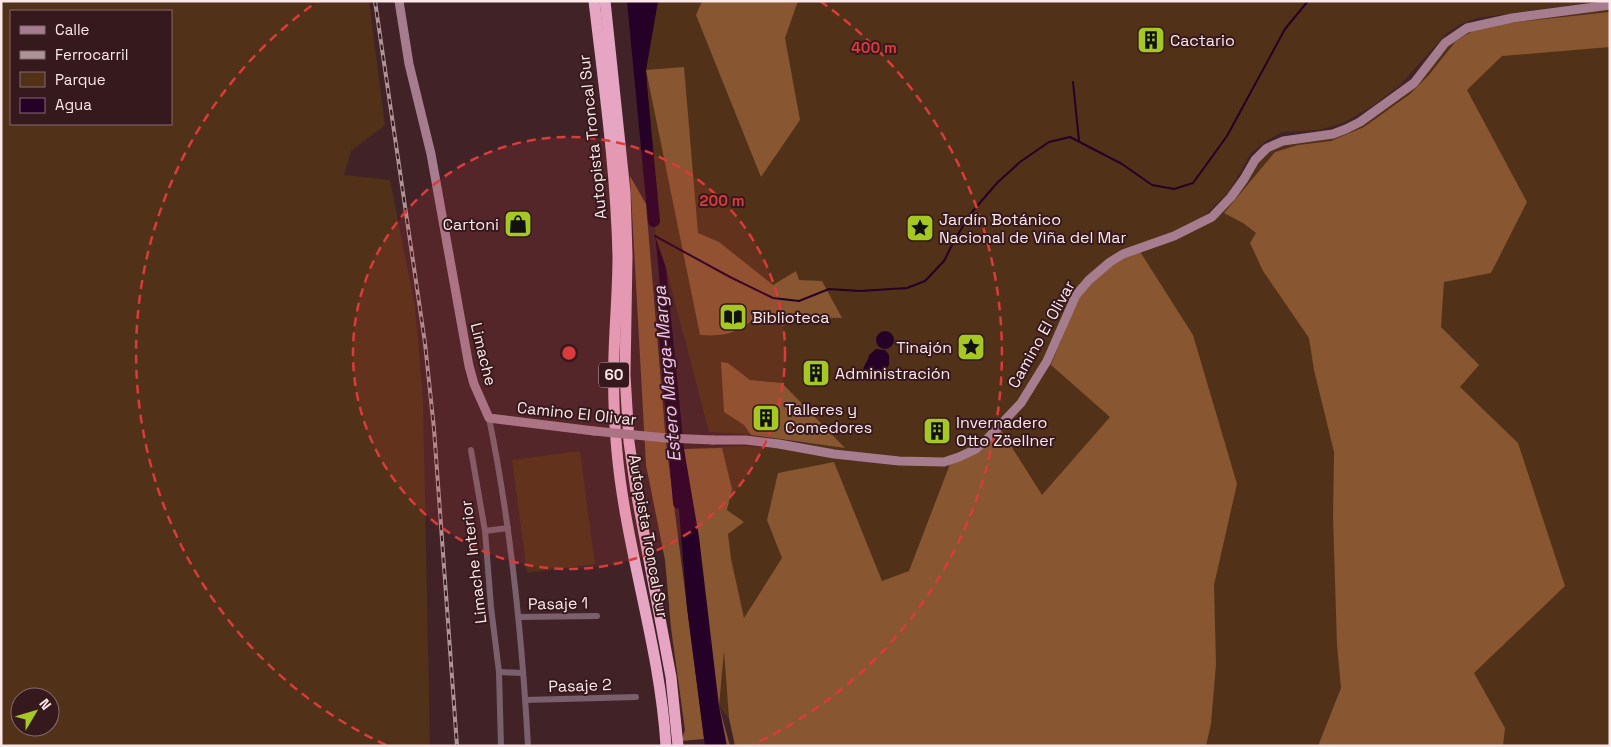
<svg xmlns="http://www.w3.org/2000/svg" width="1611" height="747" viewBox="0 0 1611 747" font-family="'Space Grotesk',sans-serif">
  <style>
    .green { fill: #513118; fill-rule: evenodd }
    .forest { fill: #885630 }
    .water { fill: #260127 }
    .lines { fill: none; stroke-linecap: round; stroke-linejoin: round }
    .stream { stroke: #260127; stroke-width: 2 }
    .river { stroke: #260127; stroke-width: 12 }
    .minor { stroke: #7a606c; stroke-width: 6 }
    .secondary { stroke: #a67c8f; stroke-width: 9 }
    .motorway { stroke: #e6a5c3; stroke-width: 11 }
    .rail-casing { stroke: #ac9396; stroke-width: 4 }
    .rail { stroke: #36191d; stroke-width: 2; stroke-dasharray: 5.5; stroke-linecap: butt }
    .secondary-bridge { stroke: #a67c8f; stroke-width: 9 }
    .ring { fill: none; stroke: #da3b3b; stroke-width: 2.5; stroke-dasharray: 9 6 }
    .labels { text-anchor: middle; stroke-width: 4; stroke-linejoin: round; paint-order: stroke }
    .shield { fill: #36191d; stroke: #c1a9ac; stroke-width: 1 }
    .shield-label { font-size: 15px; font-weight: bold; fill: #fce7e9 }
    .poi-label { font-size: 16px; fill: #fce7e9; stroke: #36191d; text-anchor: start }
    .street-label { font-size: 16px; fill: #fce7e9; stroke: #36191d }
    .water-label { font-size: 18px; font-style: italic; fill: #f8c1f5; stroke: #36191d }
    .centre { fill: #da3b3b; stroke: #36191d; stroke-width: 2.5 }
    .ring-label { font-size: 15px; text-anchor: middle; font-weight: bold; fill: #da3b3b; stroke: #36191d; stroke-width: 4; stroke-linejoin: round; paint-order: stroke }
  </style>
  <rect width="100%" height="100%" fill="#412327"/>
  <g class="green">
    <path d="M1,1H369L385,125L351,151L344,175L390,180L415,306L423,399L430,746H1ZM11,11H171V124H11ZM20,697H50V727H20Z"/>
    <path d="M658,1H1602L1477,18L1461,24L1446,34L1400,85L1374,105L1343,123L1319,130L1282,132L1266,141L1251,153L1229,192L1199,221L1170,234L1124,250L1010,412L975,447L948,459L936,460L843,453L779,436L709,432L666,268L655,236L646,70Z"/>
    <path d="M1610,7V746H735L729,719L719,706L684,449L743,446L779,448L947,465L992,439L1111,264L1208,222L1256,162L1276,146L1324,138L1380,111L1449,43L1471,28Z"/>
    <path d="M580,451L595,564L527,573L512,460Z"/>
  </g>
  <g class="forest">
    <path d="M702,1H798L785,38L800,120L761,177L696,15Z"/>
    <path d="M1610,12V47L1502,56L1467,90L1527,202L1491,273L1444,282L1441,327L1479,365L1460,387L1518,443L1565,586L1474,673L1505,728L1503,746H1318L1341,688L1337,645L1333,517L1334,452L1314,370L1309,338L1263,271L1250,243L1256,233L1243,223L1224,213L1275,152L1298,145L1331,141L1364,127L1410,94L1428,76L1456,41L1481,26Z"/>
    <path d="M684,67L698,233L719,242L773,285L796,271L799,280L822,281L842,318L796,317L761,311C743,332 727,337 700,335L646,70Z"/>
    <path d="M630,176L646,204L666,443L704,739L681,741L685,730L671,628L665,560L646,465Z"/>
    <path d="M1139,250L1193,335L1237,484L1214,585L1216,664L1211,724L1206,746H735L729,718L724,651L719,706L730,746H713L684,449L722,448L732,489L727,510L744,522L728,534L731,559L744,618L782,558L767,520L778,473L834,462L882,581L909,571L950,464L1001,430L1042,495L1110,417L1051,365L1079,296L1109,265Z"/>
    <path d="M721,362L728,363L750,380L782,383L845,448L751,435L744,425L724,412Z"/>
  </g>
  <g class="water">
    <path d="M632,1H658L646,70L655,236L666,268L684,449L699,537L719,706L727,746H705L687,608L665,338L635,20Z"/>
    <circle cx="885" cy="340" r="9"/>
    <path d="M876,349L885,350L889,355V365C885,370 886,376 882,380L869,379L863,372C863,365 868,362 869,355Z"/>
  </g>
  <g class="lines">
    <g class="stream">
      <path d="M1073,82L1079,141"/>
      <path d="M655,236L730,277L773,298L799,301L829,289L860,291L907,288L925,281L944,261L955,239L972,212L997,183L1020,162L1049,142L1070,137L1122,164L1152,185L1174,189L1193,183L1227,136L1285,29L1308,1"/>
    </g>
    <g class="river">
      <path d="M633,1L654,221"/>
      <path d="M664,323L679,503"/>
    </g>
    <g class="minor">
      <path d="M489,418C511,526 522,636 528,746"/>
      <path d="M471,450L485,531L491,607L499,672L501,746"/>
      <path d="M485,531L508,528"/>
      <path d="M519,617L597,616"/>
      <path d="M499,672L523,673"/>
      <path d="M525,700L636,697"/>
    </g>
    <g class="secondary">
      <path d="M399,1L409,64L431,154L469,366L474,384L489,418L594,431"/>
      <path d="M713,440H746L779,444L834,454L899,461L944,462L959,457L976,449L986,440L1021,403L1047,361L1076,295L1089,280L1110,262L1123,254L1174,236L1212,217L1231,197L1244,179L1255,160L1267,148L1283,141L1333,134L1346,129L1360,122L1414,83L1445,43L1467,28L1512,18L1610,5"/>
    </g>
    <g class="motorway">
      <path d="M594,1C604,86 616,171 618,256C618,289 615,322 614,354C613,387 614,420 617,452C626,551 660,646 666,746"/>
      <path d="M605,1L625,192L627,256L625,375L629,442L636,491L671,677L678,746"/>
    </g>
    <defs>
      <path id="rail" d="M375,1L425,343L434,429L457,746"/>
    </defs>
    <use href="#rail" class="rail-casing"/>
    <use href="#rail" class="rail"/>
    <path class="secondary-bridge" d="M594,431L666,438L713,440"/>
  </g>
  <circle cx="569" cy="353" r="216" fill="#da3b3b" fill-opacity=".12"/>
  <g class="ring">
    <circle cx="569" cy="353" r="216"/>
    <path d="M386 745A432 432 0 0 1 318 1M820 1A432 432 0 0 1 752 745"/>
  </g>
  <defs>
    <symbol id="building-square" viewBox="-11 -11 22 22"><rect x="-9" y="-9" width="18" height="18" rx="4" fill="#a5c822" stroke="#36191d"/><path d="M-4-6H4V6H1V3H-1V6H-4ZM-2.5-4.3h1.7v1.8h-1.7ZM.8-4.3h1.7v1.8H.8ZM-2.5-1h1.7V.8h-1.7ZM.8-1h1.7V.8H.8Z" fill="#111"/></symbol>
    <symbol id="shop-square" viewBox="-11 -11 22 22"><rect x="-9" y="-9" width="18" height="18" rx="4" fill="#a5c822" stroke="#36191d"/><path d="M-5-2.5h2.3a2.7 3.5 0 0 1 5.4 0H5L5.5 6h-11ZM-1.5-2.5h3a1.5 2.3 0 0 0-3 0Z" fill="#111"/></symbol>
    <symbol id="sight-square" viewBox="-11 -11 22 22"><rect x="-9" y="-9" width="18" height="18" rx="4" fill="#a5c822" stroke="#36191d"/><path d="M0-6L1.8-2.2L6-1.7L2.9 1.2L3.7 5.4L0 3.3L-3.7 5.4L-2.9 1.2L-6-1.7L-1.8-2.2Z" fill="#111"/></symbol>
    <symbol id="library-square" viewBox="-11 -11 22 22"><rect x="-9" y="-9" width="18" height="18" rx="4" fill="#a5c822" stroke="#36191d"/><path d="M-6-4Q-3-5.5-.7-3.5V5Q-3 3-6 4ZM6-4Q3-5.5 .7-3.5V5Q3 3 6 4Z" fill="#111"/></symbol>
  </defs>
  <g fill-rule="evenodd">
    <use href="#building-square" x="1135" y="24" width="32" height="32"/>
    <use href="#shop-square" x="502" y="208" width="32" height="32"/>
    <use href="#sight-square" x="904" y="212" width="32" height="32"/>
    <use href="#library-square" x="717" y="301" width="32" height="32"/>
    <use href="#sight-square" x="955" y="331" width="32" height="32"/>
    <use href="#building-square" x="800" y="357" width="32" height="32"/>
    <use href="#building-square" x="750" y="402" width="32" height="32"/>
    <use href="#building-square" x="921" y="415" width="32" height="32"/>
  </g>
  <g class="labels">
    <rect class="shield" x="599" y="362.5" width="30" height="25" rx="4"/>
    <g class="shield-label">
      <text x="614" y="380">60</text>
    </g>
    <g class="poi-label">
      <text x="1170" y="46">Cactario</text>
      <text x="939" y="225">Jardín Botánico<tspan x="939" dy="18">Nacional de Viña del Mar</tspan></text>
      <text x="499" y="230" text-anchor="end">Cartoni</text>
      <text x="752" y="323">Biblioteca</text>
      <text x="952" y="353" text-anchor="end">Tinajón</text>
      <text x="835" y="379">Administración</text>
      <text x="785" y="415">Talleres y<tspan x="785" dy="18">Comedores</tspan></text>
      <text x="956" y="428">Invernadero<tspan x="956" dy="18">Otto Zöellner</tspan></text>
    </g>
    <g class="street-label">
      <text transform="translate(592 137) rotate(-96)" y="6">Autopista Troncal Sur</text>
      <text transform="translate(1041 334) rotate(-61)" y="6">Camino El Olivar</text>
      <text transform="translate(484 354) rotate(76)" y="6">Limache</text>
      <text transform="translate(577 413) rotate(6)" y="6">Camino El Olivar</text>
      <text transform="translate(649 536) rotate(80)" y="6">Autopista Troncal Sur</text>
      <text transform="translate(473 562) rotate(-97)" y="6">Limache Interior</text>
      <text transform="translate(558 603) rotate(-1)" y="6">Pasaje 1</text>
      <text transform="translate(580 685) rotate(-2)" y="6">Pasaje 2</text>
    </g>
    <g class="water-label">
      <text transform="translate(667 374) rotate(-95)" y="6">Estero Marga-Marga</text>
    </g>
  </g>
  <circle cx="569" cy="353" r="8" class="centre"/>
  <g class="ring-label">
    <text x="874" y="53">400 m</text>
    <text x="722" y="206">200 m</text>
  </g>
  <rect width="1611" height="747" fill="none" stroke="#fce7e9" stroke-width="5"/>
  <rect x="10" y="10" width="162" height="115" fill="#36191d" stroke="#856b6f"/>
  <rect x="20" y="26" width="25" height="8" fill="#a67c8f" stroke="#856b6f"/>
  <text x="55" y="35" font-size="15" fill="#fce7e9">Calle</text>
  <rect x="20" y="51" width="25" height="8" fill="#ac9396" stroke="#856b6f"/>
  <text x="55" y="60" font-size="15" fill="#fce7e9">Ferrocarril</text>
  <rect x="20" y="72" width="25" height="15" fill="#513118" stroke="#856b6f"/>
  <text x="55" y="85" font-size="15" fill="#fce7e9">Parque</text>
  <rect x="20" y="98" width="25" height="15" fill="#260127" stroke="#856b6f"/>
  <text x="55" y="110" font-size="15" fill="#fce7e9">Agua</text>
  <g transform="translate(35 712) rotate(52)"><circle r="24" fill="#36191d" stroke="#856b6f"/>
  <path d="M0-4L9 19L0 12L-9 19Z" fill="#a5c822"/>
  <text y="-8" font-size="14" font-weight="bold" text-anchor="middle" fill="#fce7e9">N</text>
  </g>
</svg>
